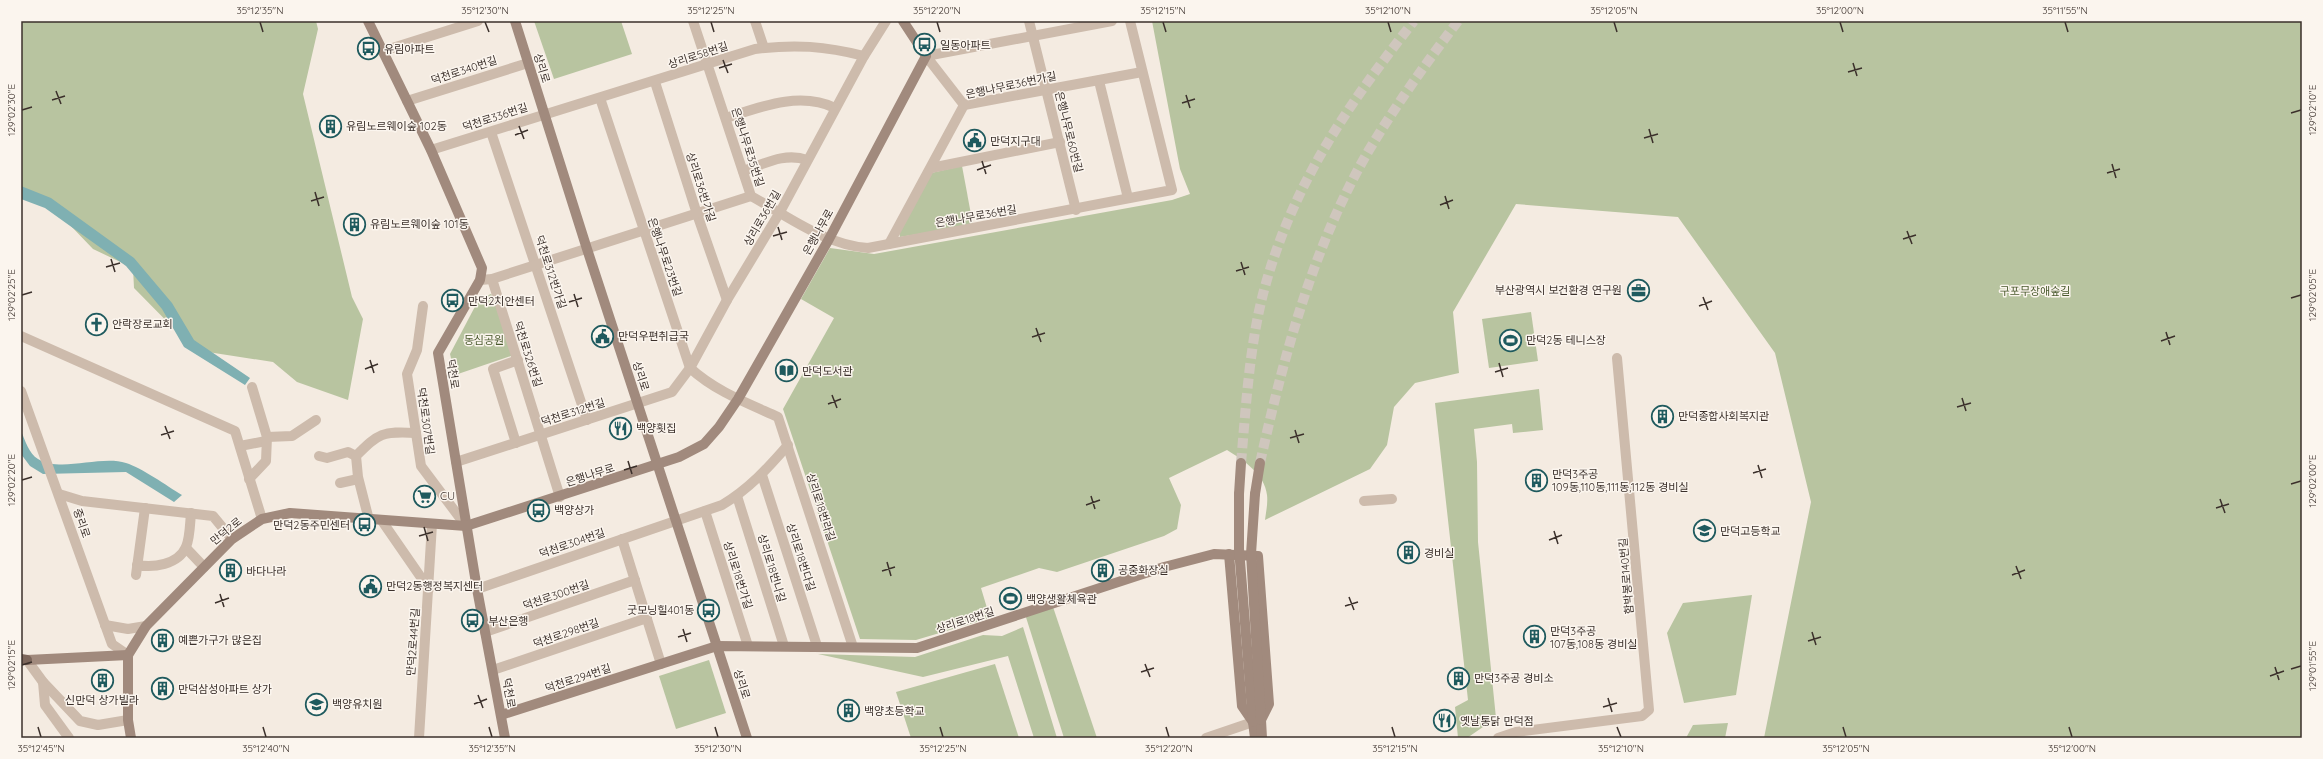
<svg xmlns="http://www.w3.org/2000/svg" width="2323" height="759" viewBox="0 0 2323 759" font-family="Quicksand,'Noto Sans KR',sans-serif">
  <style>
    .green { fill: #b8c4a0 }
    .water { fill: #7fb0b2 }
    .lines { fill: none; stroke-linecap: round; stroke-linejoin: round }
    .secondary-tunnel { stroke: #cfc6bd; stroke-width: 10; stroke-dasharray: 10 5; stroke-linecap: butt }
    .street { stroke: #cdbbac; stroke-width: 10 }
    .secondary { stroke: #a18a7d; stroke-width: 10 }
    .primary { stroke: #7d675c; stroke-width: 10 }
    .secondary-bridge { stroke: #a18a7d; stroke-width: 10 }
    .ticks { fill: none; stroke: #3b302b; stroke-width: 1.5 }
    .labels { text-anchor: middle; stroke-width: 3; stroke-linejoin: round; paint-order: stroke }
    .poi-label { font-size: 11px; fill: #3b302b; stroke: #fbf5ee; text-anchor: start }
    .street-label { font-size: 11px; fill: #3b302b; stroke: #fbf5ee }
    .park-label { font-size: 11px; fill: #4a5a2e; stroke: #fbf5ee }
    .neatline { fill: none; stroke: #3b302b; stroke-width: 1.5 }
    .ticks-label { font-size: 10px; text-anchor: middle; fill: #3b302b }
  </style>
  <rect width="100%" height="100%" fill="#f4ebe1"/>
  <g class="green">
    <path d="M21,21H316L318,29L303,94L352,297L363,319L348,400L297,382L273,362L195,350L134,288L133,268L93,249L46,200L21,195Z"/>
    <path d="M534,21H621L632,54L554,79Z"/>
    <path d="M1152,21H2302V738H1764L1811,502L1775,353L1678,217L1516,204L1453,312L1459,373L1415,383L1394,407L1387,445L1370,469L1265,520C1266,512 1268,503 1267,495C1265,474 1243,460 1227,450L1169,478L1181,505L1177,529L1164,536L1057,572L1039,568L981,588L990,618L916,640L860,639L783,409L834,318L801,299L830,248L874,254L1172,200L1190,194L1180,169Z"/>
    <path d="M962,166L973,225L900,237L899,231L931,173Z"/>
    <path d="M491,294L495,298L514,355L455,375L450,354L479,299Z"/>
    <path d="M1531,312L1538,361L1489,368L1482,319Z"/>
    <path d="M1539,389L1543,430L1513,433L1512,424L1474,429L1477,462L1478,542L1496,718L1467,738H1458L1455,707L1468,700L1435,403Z"/>
    <path d="M1752,595L1736,695L1684,703L1667,633L1683,603Z"/>
    <path d="M1052,604L1097,738H1064L1025,614Z"/>
    <path d="M1023,627L1057,738H1034L1008,656L923,677L818,654L915,657L983,635L1002,636Z"/>
    <path d="M709,660L726,713L676,729L659,676Z"/>
    <path d="M995,664L1019,738H911L896,692Z"/>
    <path d="M1728,723L1725,738H1686L1693,725Z"/>
  </g>
  <g class="water">
    <path d="M21,186L51,198L134,258L172,303L194,340L250,378L245,385L184,347L162,309L126,266L45,208L21,199Z"/>
    <path d="M21,431C25,440 29,454 38,459C61,473 100,455 126,463C142,468 167,486 182,495L174,502L126,472L43,474L30,466L21,454Z"/>
  </g>
  <g class="lines">
    <g class="secondary-tunnel">
      <path d="M1241,463C1246,407 1249,349 1263,294C1291,187 1346,107 1414,21"/>
      <path d="M1260,463C1284,355 1313,246 1369,150C1396,105 1426,63 1458,21"/>
    </g>
    <g class="street">
      <path d="M693,21L751,196C787,216 825,245 868,248L1172,190L1130,21"/>
      <path d="M755,21L764,48"/>
      <path d="M1029,21L1076,210"/>
      <path d="M383,51L478,21"/>
      <path d="M1099,81L1128,198"/>
      <path d="M655,82L697,214L727,300"/>
      <path d="M600,98L690,368C715,391 747,403 778,417L853,647"/>
      <path d="M407,101L528,63"/>
      <path d="M964,105L926,56L1112,21"/>
      <path d="M964,105L1142,72"/>
      <path d="M726,118C760,107 800,91 835,108"/>
      <path d="M491,132L587,420"/>
      <path d="M431,150L755,49C795,44 825,46 864,56"/>
      <path d="M931,168L1060,142"/>
      <path d="M743,171C764,164 785,152 807,160"/>
      <path d="M889,244L964,105"/>
      <path d="M492,279L560,497"/>
      <path d="M480,280L492,279L751,196"/>
      <path d="M423,306L417,350L407,374L421,466L466,526"/>
      <path d="M21,336L235,431L262,519"/>
      <path d="M21,391L112,644L128,655"/>
      <path d="M267,437L292,436L316,420"/>
      <path d="M516,443L493,369L518,360"/>
      <path d="M240,446L266,441"/>
      <path d="M319,456L327,458L348,452L356,456"/>
      <path d="M456,462L672,392L690,368L727,300L780,212L864,56L886,21"/>
      <path d="M762,475L817,646"/>
      <path d="M249,479L266,461L267,437L252,387"/>
      <path d="M340,483L358,479"/>
      <path d="M59,494L82,501L213,516L232,539"/>
      <path d="M737,496L784,646"/>
      <path d="M1364,501L1392,499"/>
      <path d="M705,511L748,646"/>
      <path d="M369,520L358,477L356,456C379,433 382,431 416,433"/>
      <path d="M382,521L429,589"/>
      <path d="M622,539L661,664"/>
      <path d="M186,548L204,567"/>
      <path d="M137,565C153,568 178,565 186,547C190,538 190,523 191,513"/>
      <path d="M136,575L145,508"/>
      <path d="M477,589L722,505C749,489 768,468 788,445"/>
      <path d="M105,625L128,629L146,626"/>
      <path d="M485,632L635,580"/>
      <path d="M27,660L43,682L80,721L98,725L128,720"/>
      <path d="M493,670L647,618"/>
      <path d="M43,682L45,705L69,738"/>
      <path d="M419,738L432,524"/>
      <path d="M1206,738L1253,722"/>
      <path d="M1498,738L1516,732L1642,716L1649,710L1617,358"/>
    </g>
    <g class="secondary">
      <path d="M368,21L431,150L482,268L480,280L438,353L477,589L505,738"/>
      <path d="M515,21L587,249L747,738"/>
      <path d="M1239,494L1241,463"/>
      <path d="M1255,494L1260,463"/>
      <path d="M1229,554L1242,706L1253,722L1255,738"/>
      <path d="M27,660L128,655"/>
      <path d="M501,715L717,646L917,648L1164,567L1214,554L1258,556L1269,704L1261,720L1262,738"/>
      <path d="M131,738L128,720V655L146,626L232,539L262,519L290,513L466,526L679,457L704,444L719,427L738,399L829,239L926,56L903,21"/>
    </g>
    <path class="primary" d="M21,659L27,660"/>
    <g class="secondary-bridge">
      <path d="M1239,494V549L1253,722"/>
      <path d="M1255,494L1251,554L1261,720"/>
    </g>
  </g>
  <path class="ticks" d="M260,22L263,32M485,22L489,32M711,22L714,32M937,22L940,32M1163,22L1166,32M1388,22L1391,32M1614,22L1617,32M1840,22L1843,32M2065,22L2068,32M723,60L728,73M1853,63L1857,76M719,68L732,64M1848,72L1862,68M56,91L61,104M1186,95L1190,108M52,100L65,96M1182,103L1195,99M22,110L32,107M2291,113L2301,110M519,126L524,139M1649,129L1653,143M515,135L528,130M1644,138L1658,134M982,161L986,174M2112,164L2116,178M977,170L991,165M2107,173L2120,169M315,192L319,206M1445,196L1449,209M311,201L324,197M1440,205L1453,200M778,227L782,240M1907,231L1912,244M773,236L787,232M1903,239L1916,235M111,259L115,272M1241,262L1245,275M106,267L120,263M1236,271L1249,267M574,294L578,307M22,295L32,292M1703,297L1708,310M2291,298L2301,295M569,302L582,298M1699,306L1712,301M1036,328L1041,342M2166,332L2170,345M1032,337L1045,333M2161,341L2175,336M370,360L374,373M1499,363L1503,377M365,369L378,364M1495,372L1508,368M832,395L837,408M1962,398L1966,411M828,404L841,399M1957,407L1971,403M165,426L170,439M1295,430L1299,443M161,435L174,431M1290,438L1304,434M628,461L632,474M1758,465L1762,478M624,470L637,466M1753,473L1766,469M22,480L32,477M2291,484L2301,481M1091,496L1095,509M2220,499L2225,513M1086,505L1100,500M2216,508L2229,504M424,527L428,541M1554,531L1558,544M419,536L433,532M1549,540L1562,535M887,562L891,576M2016,566L2021,579M882,571L895,567M2012,575L2025,570M220,594L224,607M1349,597L1354,610M215,603L229,598M1345,606L1358,602M683,629L687,642M1812,632L1816,645M678,637L691,633M1808,641L1821,637M1145,664L1150,677M22,665L32,662M2275,667L2279,680M2291,669L2301,666M1141,672L1154,668M2270,676L2284,671M478,695L483,708M1608,698L1612,712M474,704L487,699M1603,707L1617,703M38,727L41,737M263,727L266,737M489,727L492,737M715,727L718,737M940,727L943,737M1166,727L1169,737M1392,727L1395,737M1617,727L1621,737M1843,727L1846,737M2069,727L2072,737"/>
  <defs>
    <symbol id="bus-ring" viewBox="-11 -11 22 22"><circle r="9.5" fill="#fbf5ee" stroke="#1f5a5e" stroke-width="1.5"/><path d="M-5-6H5V4H4V6H2V4H-2V6H-4V4H-5ZM-3.5-4V0h7V-4ZM-3.5 1.2v1.5H-2V1.2ZM2 1.2v1.5H3.5V1.2Z" fill="#1f5a5e"/></symbol>
    <symbol id="building-ring" viewBox="-11 -11 22 22"><circle r="9.5" fill="#fbf5ee" stroke="#1f5a5e" stroke-width="1.5"/><path d="M-4-6H4V6H1V3H-1V6H-4ZM-2.5-4.3h1.7v1.8h-1.7ZM.8-4.3h1.7v1.8H.8ZM-2.5-1h1.7V.8h-1.7ZM.8-1h1.7V.8H.8Z" fill="#1f5a5e"/></symbol>
    <symbol id="civic-ring" viewBox="-11 -11 22 22"><circle r="9.5" fill="#fbf5ee" stroke="#1f5a5e" stroke-width="1.5"/><path d="M-.6-6.5H3V-4.5H.6V-3L4-1V1h2V6H-6V1h2V-1L-.6-3ZM-1.2 2.5V6h2.4V2.5Z" fill="#1f5a5e"/></symbol>
    <symbol id="office-ring" viewBox="-11 -11 22 22"><circle r="9.5" fill="#fbf5ee" stroke="#1f5a5e" stroke-width="1.5"/><path d="M-6-3h4V-5.5h4V-3h4V5H-6ZM-1-4.5V-3h2v-1.5ZM-6 0V1H6V0Z" fill="#1f5a5e"/></symbol>
    <symbol id="church-ring" viewBox="-11 -11 22 22"><circle r="9.5" fill="#fbf5ee" stroke="#1f5a5e" stroke-width="1.5"/><path d="M-1.2-6h2.4v3.5h3.3v2.4h-3.3V6h-2.4V-.1h-3.3v-2.4h3.3Z" fill="#1f5a5e"/></symbol>
    <symbol id="stadium-ring" viewBox="-11 -11 22 22"><circle r="9.5" fill="#fbf5ee" stroke="#1f5a5e" stroke-width="1.5"/><path d="M0-5a6.5 5 0 1 0 0 10a6.5 5 0 1 0 0-10ZM-3.5-1.8h7v3.6h-7Z" fill="#1f5a5e"/></symbol>
    <symbol id="library-ring" viewBox="-11 -11 22 22"><circle r="9.5" fill="#fbf5ee" stroke="#1f5a5e" stroke-width="1.5"/><path d="M-6-4Q-3-5.5-.7-3.5V5Q-3 3-6 4ZM6-4Q3-5.5 .7-3.5V5Q3 3 6 4Z" fill="#1f5a5e"/></symbol>
    <symbol id="restaurant-ring" viewBox="-11 -11 22 22"><circle r="9.5" fill="#fbf5ee" stroke="#1f5a5e" stroke-width="1.5"/><path d="M-5-6h1v4h1v-4h1v4h1v-4h1v5L-1.5 .5V6h-2V.5L-5-1ZM5-6V6H3V1.5H1.5Q1.5-4 5-6Z" fill="#1f5a5e"/></symbol>
    <symbol id="supermarket-ring" viewBox="-11 -11 22 22"><circle r="9.5" fill="#fbf5ee" stroke="#1f5a5e" stroke-width="1.5"/><path d="M-6-5.5h2.5l.6 2H6L4.5 2H-2.5L-4.4-4H-6ZM-1.5 3.2a1.3 1.3 0 1 0 .1 0ZM3 3.2a1.3 1.3 0 1 0 .1 0Z" fill="#1f5a5e"/></symbol>
    <symbol id="school-ring" viewBox="-11 -11 22 22"><circle r="9.5" fill="#fbf5ee" stroke="#1f5a5e" stroke-width="1.5"/><path d="M0-5L7-2L0 1L-7-2ZM-4 1L0 2.5L4 1V4Q0 6-4 4Z" fill="#1f5a5e"/></symbol>
  </defs>
  <g fill-rule="evenodd">
    <use href="#bus-ring" x="912" y="32" width="25" height="25"/>
    <use href="#bus-ring" x="356" y="36" width="25" height="25"/>
    <use href="#building-ring" x="318" y="114" width="25" height="25"/>
    <use href="#civic-ring" x="962" y="128" width="25" height="25"/>
    <use href="#building-ring" x="342" y="212" width="25" height="25"/>
    <use href="#office-ring" x="1626" y="278" width="25" height="25"/>
    <use href="#bus-ring" x="440" y="288" width="25" height="25"/>
    <use href="#church-ring" x="84" y="312" width="25" height="25"/>
    <use href="#civic-ring" x="590" y="324" width="25" height="25"/>
    <use href="#stadium-ring" x="1498" y="328" width="25" height="25"/>
    <use href="#library-ring" x="774" y="358" width="25" height="25"/>
    <use href="#building-ring" x="1650" y="404" width="25" height="25"/>
    <use href="#restaurant-ring" x="608" y="416" width="25" height="25"/>
    <use href="#building-ring" x="1524" y="468" width="25" height="25"/>
    <use href="#supermarket-ring" x="412" y="484" width="25" height="25"/>
    <use href="#bus-ring" x="526" y="498" width="25" height="25"/>
    <use href="#bus-ring" x="352" y="512" width="25" height="25"/>
    <use href="#school-ring" x="1692" y="518" width="25" height="25"/>
    <use href="#building-ring" x="1396" y="540" width="25" height="25"/>
    <use href="#building-ring" x="1090" y="558" width="25" height="25"/>
    <use href="#building-ring" x="218" y="558" width="25" height="25"/>
    <use href="#civic-ring" x="358" y="574" width="25" height="25"/>
    <use href="#stadium-ring" x="998" y="586" width="25" height="25"/>
    <use href="#bus-ring" x="696" y="598" width="25" height="25"/>
    <use href="#bus-ring" x="460" y="608" width="25" height="25"/>
    <use href="#building-ring" x="1522" y="624" width="25" height="25"/>
    <use href="#building-ring" x="150" y="628" width="25" height="25"/>
    <use href="#building-ring" x="1446" y="666" width="25" height="25"/>
    <use href="#building-ring" x="90" y="668" width="25" height="25"/>
    <use href="#building-ring" x="150" y="676" width="25" height="25"/>
    <use href="#school-ring" x="304" y="692" width="25" height="25"/>
    <use href="#building-ring" x="836" y="698" width="25" height="25"/>
    <use href="#restaurant-ring" x="1432" y="708" width="25" height="25"/>
  </g>
  <g class="labels">
    <g class="poi-label">
      <text x="940" y="49">일동아파트</text>
      <text x="384" y="53">유림아파트</text>
      <text x="346" y="130">유림노르웨이숲 102동</text>
      <text x="990" y="145">만덕지구대</text>
      <text x="370" y="228">유림노르웨이숲 101동</text>
      <text x="1622" y="294" text-anchor="end">부산광역시 보건환경 연구원</text>
      <text x="468" y="305">만덕2치안센터</text>
      <text x="112" y="328">안락장로교회</text>
      <text x="618" y="340">만덕우편취급국</text>
      <text x="1526" y="344">만덕2동 테니스장</text>
      <text x="802" y="375">만덕도서관</text>
      <text x="1678" y="420">만덕종합사회복지관</text>
      <text x="636" y="432">백양횟집</text>
      <text x="1552" y="478">만덕3주공<tspan x="1552" dy="13">109동,110동,111동,112동 경비실</tspan></text>
      <text x="440" y="500">CU</text>
      <text x="554" y="514">백양상가</text>
      <text x="350" y="529" text-anchor="end">만덕2동주민센터</text>
      <text x="1720" y="535">만덕고등학교</text>
      <text x="1424" y="557">경비실</text>
      <text x="1118" y="574">공중화장실</text>
      <text x="246" y="575">바다나라</text>
      <text x="386" y="590">만덕2동행정복지센터</text>
      <text x="1026" y="603">백양생활체육관</text>
      <text x="694" y="614" text-anchor="end">굿모닝힐401동</text>
      <text x="488" y="625">부산은행</text>
      <text x="1550" y="635">만덕3주공<tspan x="1550" dy="13">107동,108동 경비실</tspan></text>
      <text x="178" y="644">예쁜가구가 많은집</text>
      <text x="1474" y="682">만덕3주공 경비소</text>
      <text x="178" y="693">만덕삼성아파트 상가</text>
      <text x="102" y="704" text-anchor="middle">신만덕 상가빌라</text>
      <text x="332" y="708">백양유치원</text>
      <text x="864" y="715">백양초등학교</text>
      <text x="1460" y="725">옛날통닭 만덕점</text>
    </g>
    <g class="street-label">
      <text transform="translate(698 55) rotate(-18)" y="4">상리로58번길</text>
      <text transform="translate(542 68) rotate(73)" y="4">상리로</text>
      <text transform="translate(464 70) rotate(-18)" y="4">덕천로340번길</text>
      <text transform="translate(1011 85) rotate(-12)" y="4">은행나무로36번가길</text>
      <text transform="translate(495 117) rotate(-18)" y="4">덕천로336번길</text>
      <text transform="translate(1069 132) rotate(76)" y="4">은행나무로60번길</text>
      <text transform="translate(748 147) rotate(72)" y="4">은행나무로35번길</text>
      <text transform="translate(701 187) rotate(72)" y="4">상리로36번가길</text>
      <text transform="translate(976 216) rotate(-10)" y="4">은행나무로36번길</text>
      <text transform="translate(762 218) rotate(-60)" y="4">상리로36번길</text>
      <text transform="translate(818 232) rotate(-61)" y="4">은행나무로</text>
      <text transform="translate(665 257) rotate(71)" y="4">은행나무로23번길</text>
      <text transform="translate(551 272) rotate(72)" y="4">덕천로312번가길</text>
      <text transform="translate(528 354) rotate(72)" y="4">덕천로326번길</text>
      <text transform="translate(453 374) rotate(81)" y="4">덕천로</text>
      <text transform="translate(641 376) rotate(72)" y="4">상리로</text>
      <text transform="translate(573 412) rotate(-18)" y="4">덕천로312번길</text>
      <text transform="translate(426 421) rotate(82)" y="4">덕천로307번길</text>
      <text transform="translate(590 475) rotate(-18)" y="4">은행나무로</text>
      <text transform="translate(821 507) rotate(72)" y="4">상리로18번라길</text>
      <text transform="translate(82 523) rotate(71)" y="4">중리로</text>
      <text transform="translate(226 531) rotate(-39)" y="4">만덕2로</text>
      <text transform="translate(572 543) rotate(-19)" y="4">덕천로304번길</text>
      <text transform="translate(801 557) rotate(72)" y="4">상리로18번다길</text>
      <text transform="translate(772 568) rotate(73)" y="4">상리로18번나길</text>
      <text transform="translate(738 575) rotate(72)" y="4">상리로18번가길</text>
      <text transform="translate(1626 576) rotate(-95)" y="4">함박봉로140번길</text>
      <text transform="translate(556 595) rotate(-19)" y="4">덕천로300번길</text>
      <text transform="translate(965 620) rotate(-18)" y="4">상리로18번길</text>
      <text transform="translate(566 633) rotate(-19)" y="4">덕천로298번길</text>
      <text transform="translate(413 642) rotate(-86)" y="4">만덕2로44번길</text>
      <text transform="translate(578 678) rotate(-18)" y="4">덕천로294번길</text>
      <text transform="translate(742 684) rotate(72)" y="4">상리로</text>
      <text transform="translate(509 693) rotate(80)" y="4">덕천로</text>
    </g>
    <g class="park-label">
      <text x="2035" y="295">구포무장애숲길</text>
      <text x="484" y="344">동심공원</text>
    </g>
  </g>
  <rect width="2323" height="759" fill="none" stroke="#fbf5ee" stroke-width="44"/>
  <rect x="22" y="22" width="2279" height="715" class="neatline"/>
  <g class="ticks-label">
    <text x="260" y="14">35°12'35"N</text>
    <text x="485" y="14">35°12'30"N</text>
    <text x="711" y="14">35°12'25"N</text>
    <text x="937" y="14">35°12'20"N</text>
    <text x="1163" y="14">35°12'15"N</text>
    <text x="1388" y="14">35°12'10"N</text>
    <text x="1614" y="14">35°12'05"N</text>
    <text x="1840" y="14">35°12'00"N</text>
    <text x="2065" y="14">35°11'55"N</text>
    <text transform="translate(11 110) rotate(-90)" y="4">129°02'30"E</text>
    <text transform="translate(2312 110) rotate(-90)" y="4">129°02'10"E</text>
    <text transform="translate(11 295) rotate(-90)" y="4">129°02'25"E</text>
    <text transform="translate(2312 295) rotate(-90)" y="4">129°02'05"E</text>
    <text transform="translate(11 480) rotate(-90)" y="4">129°02'20"E</text>
    <text transform="translate(2312 481) rotate(-90)" y="4">129°02'00"E</text>
    <text transform="translate(11 665) rotate(-90)" y="4">129°02'15"E</text>
    <text transform="translate(2312 666) rotate(-90)" y="4">129°01'55"E</text>
    <text x="41" y="752">35°12'45"N</text>
    <text x="266" y="752">35°12'40"N</text>
    <text x="492" y="752">35°12'35"N</text>
    <text x="718" y="752">35°12'30"N</text>
    <text x="943" y="752">35°12'25"N</text>
    <text x="1169" y="752">35°12'20"N</text>
    <text x="1395" y="752">35°12'15"N</text>
    <text x="1621" y="752">35°12'10"N</text>
    <text x="1846" y="752">35°12'05"N</text>
    <text x="2072" y="752">35°12'00"N</text>
  </g>
</svg>
